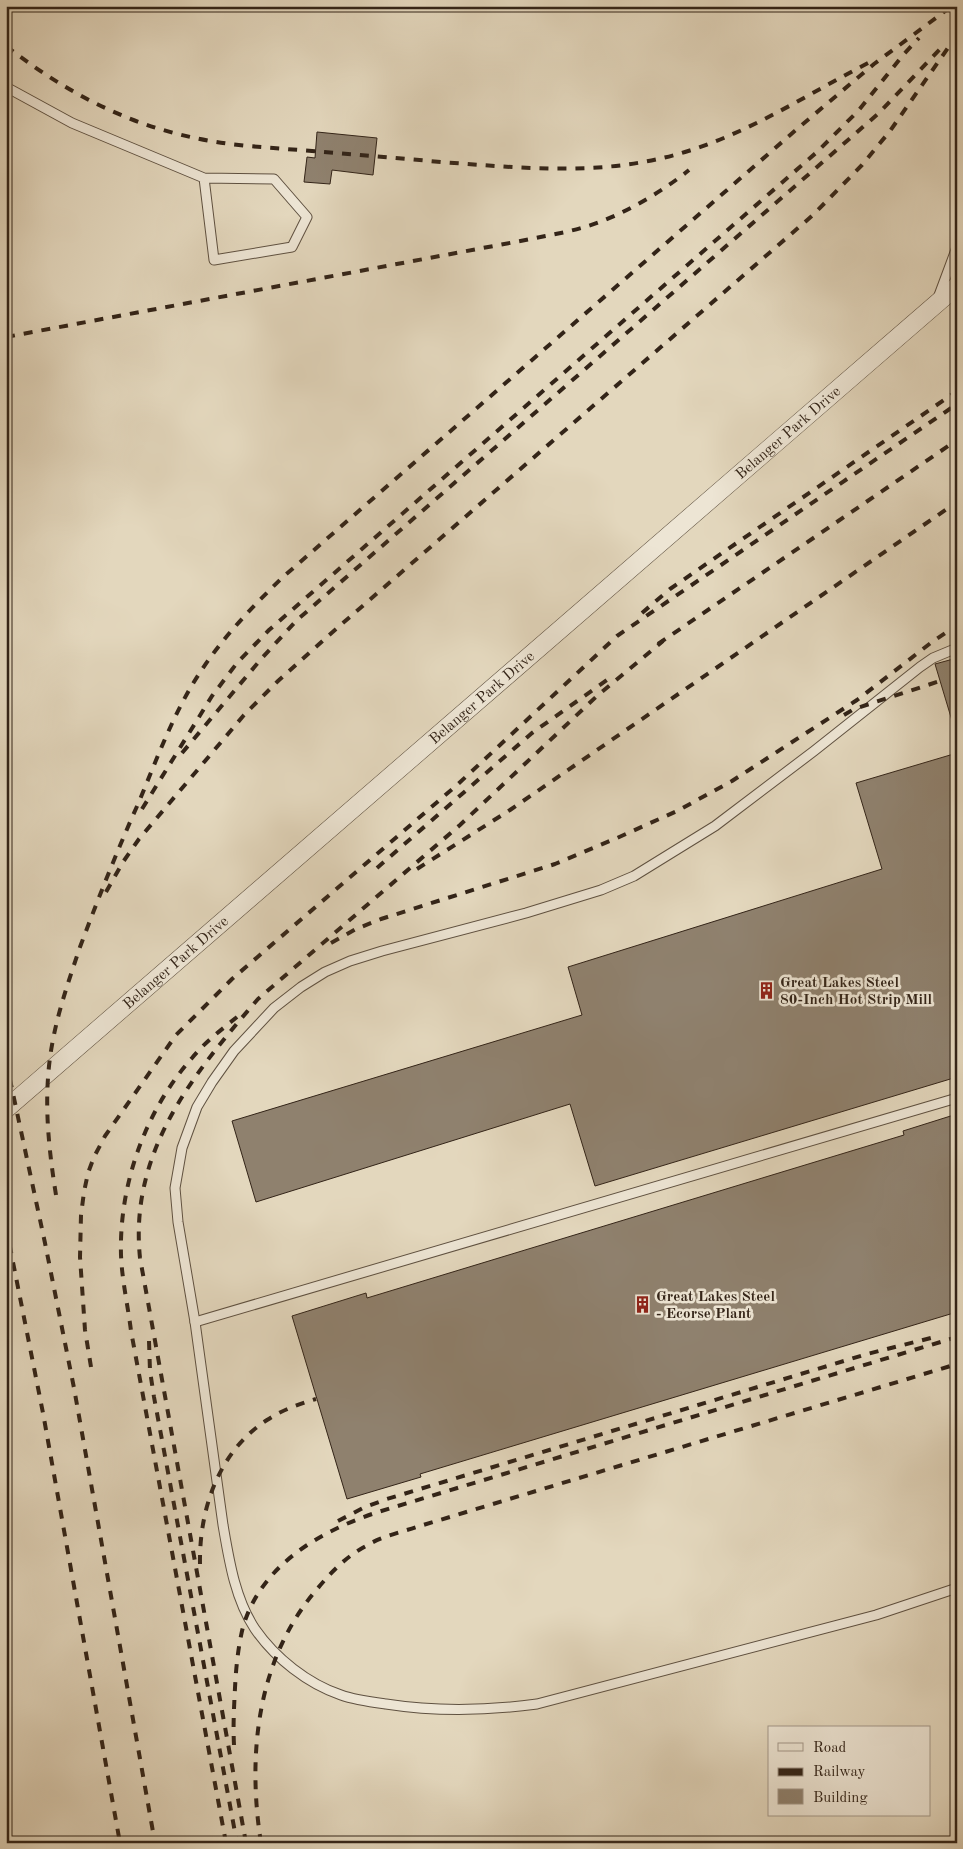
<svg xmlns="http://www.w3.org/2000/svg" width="963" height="1849" viewBox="0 0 963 1849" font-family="'Old Standard TT',serif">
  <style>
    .building { fill: #8f816e; stroke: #332418 }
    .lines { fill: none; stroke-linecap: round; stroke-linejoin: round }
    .service-casing { stroke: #5f5141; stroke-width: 11 }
    .minor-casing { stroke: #5f5141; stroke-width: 19 }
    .service { stroke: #ede5d4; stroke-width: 9 }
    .minor { stroke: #ede5d4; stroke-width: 18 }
    .rail { stroke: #332418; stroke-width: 4; stroke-dasharray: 9 9; stroke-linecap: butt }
    .labels { text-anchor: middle; stroke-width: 5; stroke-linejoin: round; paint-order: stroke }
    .street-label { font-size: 15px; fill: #332418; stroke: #ede5d4 }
    .poi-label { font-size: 15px; font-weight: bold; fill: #332418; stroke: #ede5d4; text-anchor: start }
  </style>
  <rect width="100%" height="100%" fill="#e3d7bd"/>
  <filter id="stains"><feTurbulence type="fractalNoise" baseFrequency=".004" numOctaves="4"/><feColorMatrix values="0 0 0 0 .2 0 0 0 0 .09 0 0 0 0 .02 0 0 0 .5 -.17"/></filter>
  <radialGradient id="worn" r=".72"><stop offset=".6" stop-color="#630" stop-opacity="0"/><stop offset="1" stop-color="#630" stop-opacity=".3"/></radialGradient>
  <g class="building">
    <path d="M317,132L377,138L373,175L332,170L330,184L304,182L307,157L315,158Z"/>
    <path d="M957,658V724H953L935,664Z"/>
    <path d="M957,753V1077L595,1186L570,1104L256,1202L232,1121L582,1015L568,967L882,869L856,783Z"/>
    <path d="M957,1114V1312L420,1474L421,1477L347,1499L292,1316L366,1293L367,1298L904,1135L903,1131Z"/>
  </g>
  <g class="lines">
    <defs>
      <g id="service">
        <path d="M6,87L72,123L204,178L274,179L307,217L292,247L214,260L204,178"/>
        <path d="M938,298L957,247"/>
        <path d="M957,648L933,658L920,667L814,751L715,826L634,876L601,890L526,913L382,951L350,961L325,972L301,987L274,1008L234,1051L212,1082L197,1107L182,1148L175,1188L178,1222L195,1322L223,1525C229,1560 235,1599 255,1629C275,1658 308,1684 341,1695C355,1700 371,1702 386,1704C437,1712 485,1711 537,1704L876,1615L957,1588"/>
        <path d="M195,1322L957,1098"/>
      </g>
      <g id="minor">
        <path id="s1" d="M6,1109L957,286"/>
      </g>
    </defs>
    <use href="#service" class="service-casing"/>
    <use href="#minor" class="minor-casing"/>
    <use href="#service" class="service"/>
    <use href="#minor" class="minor"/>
    <g class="rail">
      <path d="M6,46C81,104 153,137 248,146C312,151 376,156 441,162C524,168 603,177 685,152C751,132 808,94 868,63"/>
      <path d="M6,337L531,239C550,235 569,232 588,226C621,216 662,192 689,170"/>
      <path d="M642,613L670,589L957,391"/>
      <path d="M658,644L957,440"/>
      <path d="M844,715L854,709L940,681"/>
      <path d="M182,753L262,658L296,621L879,113L941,48"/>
      <path d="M142,809L212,696L237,663L269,630L817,152L859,110L903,55L919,38"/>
      <path d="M377,868L532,733L607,680"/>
      <path d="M417,869L510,810L957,502"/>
      <path d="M106,892L123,862L139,839L244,715L278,681L328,636L813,215L862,165L890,131L957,35"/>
      <path d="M331,943L356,929L381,919L555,864L617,838L677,811L732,781L857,700L932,642L957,625"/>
      <path d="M6,1061L45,1243L74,1388L155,1843"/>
      <path d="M56,1195C48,1145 43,1095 52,1045C58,1011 69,980 80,947C98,899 117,851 138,804C157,759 174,711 201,671C224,636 253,606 283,577L797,129L874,64L952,6"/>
      <path d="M6,1227L43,1413L120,1843"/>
      <path d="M149,1341L150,1371L154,1397L237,1843"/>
      <path d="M91,1367L85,1330L80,1257L81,1215L84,1192L88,1173L94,1157L105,1136L176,1035L232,979L457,785L617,636L957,404"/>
      <path d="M338,1521L365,1507L387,1499L867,1354L939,1336"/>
      <path d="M200,1564C199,1509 219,1451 267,1420C282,1410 299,1404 316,1399"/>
      <path d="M234,1745C233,1726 234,1707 235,1688C236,1668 238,1647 243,1627C261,1565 320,1531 378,1512L957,1337"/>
      <path d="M226,1843L131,1331C128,1306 122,1281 121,1255C119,1185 145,1111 192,1058C205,1042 221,1030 237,1017"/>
      <path d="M246,1843L140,1258C129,1152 193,1074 258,999L460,825L597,696L663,641"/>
      <path d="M261,1843C247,1754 257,1658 318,1588C332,1571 347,1556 366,1546C382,1536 402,1532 420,1526L957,1364"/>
    </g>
  </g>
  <defs>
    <symbol id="building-bare" viewBox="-9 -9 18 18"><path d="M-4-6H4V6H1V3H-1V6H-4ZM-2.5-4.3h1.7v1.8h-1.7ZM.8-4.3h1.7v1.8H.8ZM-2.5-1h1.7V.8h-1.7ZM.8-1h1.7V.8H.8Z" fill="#8f2418" stroke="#ede5d4" stroke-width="2.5" paint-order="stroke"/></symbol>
  </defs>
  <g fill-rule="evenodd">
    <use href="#building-bare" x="754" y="978" width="25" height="25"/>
    <use href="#building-bare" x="630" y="1292" width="25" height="25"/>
  </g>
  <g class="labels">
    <g class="street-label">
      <text dy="5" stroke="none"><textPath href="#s1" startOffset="1034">Belanger Park Drive</textPath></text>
      <text dy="5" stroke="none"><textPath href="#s1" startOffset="629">Belanger Park Drive</textPath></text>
      <text dy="5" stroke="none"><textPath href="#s1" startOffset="224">Belanger Park Drive</textPath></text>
    </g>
    <g class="poi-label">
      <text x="780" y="987">Great Lakes Steel<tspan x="780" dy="17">80-Inch Hot Strip Mill</tspan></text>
      <text x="656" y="1301">Great Lakes Steel<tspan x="656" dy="17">- Ecorse Plant</tspan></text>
    </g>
  </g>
  <rect width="963" height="1849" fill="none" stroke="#e3d7bd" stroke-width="25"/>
  <rect x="8" y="8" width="948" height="1834" fill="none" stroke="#332418" stroke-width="2.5"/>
  <rect x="12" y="12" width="938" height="1824" fill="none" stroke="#332418"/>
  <rect x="768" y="1726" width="162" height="90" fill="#ede5d4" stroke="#a39889"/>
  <rect x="778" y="1743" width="25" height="8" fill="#ede5d4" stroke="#a39889"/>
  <text x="813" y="1752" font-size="15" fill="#332418">Road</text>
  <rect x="778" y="1768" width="25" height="8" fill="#332418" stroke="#a39889"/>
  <text x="813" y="1776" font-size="15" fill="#332418">Railway</text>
  <rect x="778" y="1789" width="25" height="15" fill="#8f816e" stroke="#a39889"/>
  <text x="813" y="1802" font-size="15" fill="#332418">Building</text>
  <rect width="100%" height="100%" filter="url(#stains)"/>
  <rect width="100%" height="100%" fill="url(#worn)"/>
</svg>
